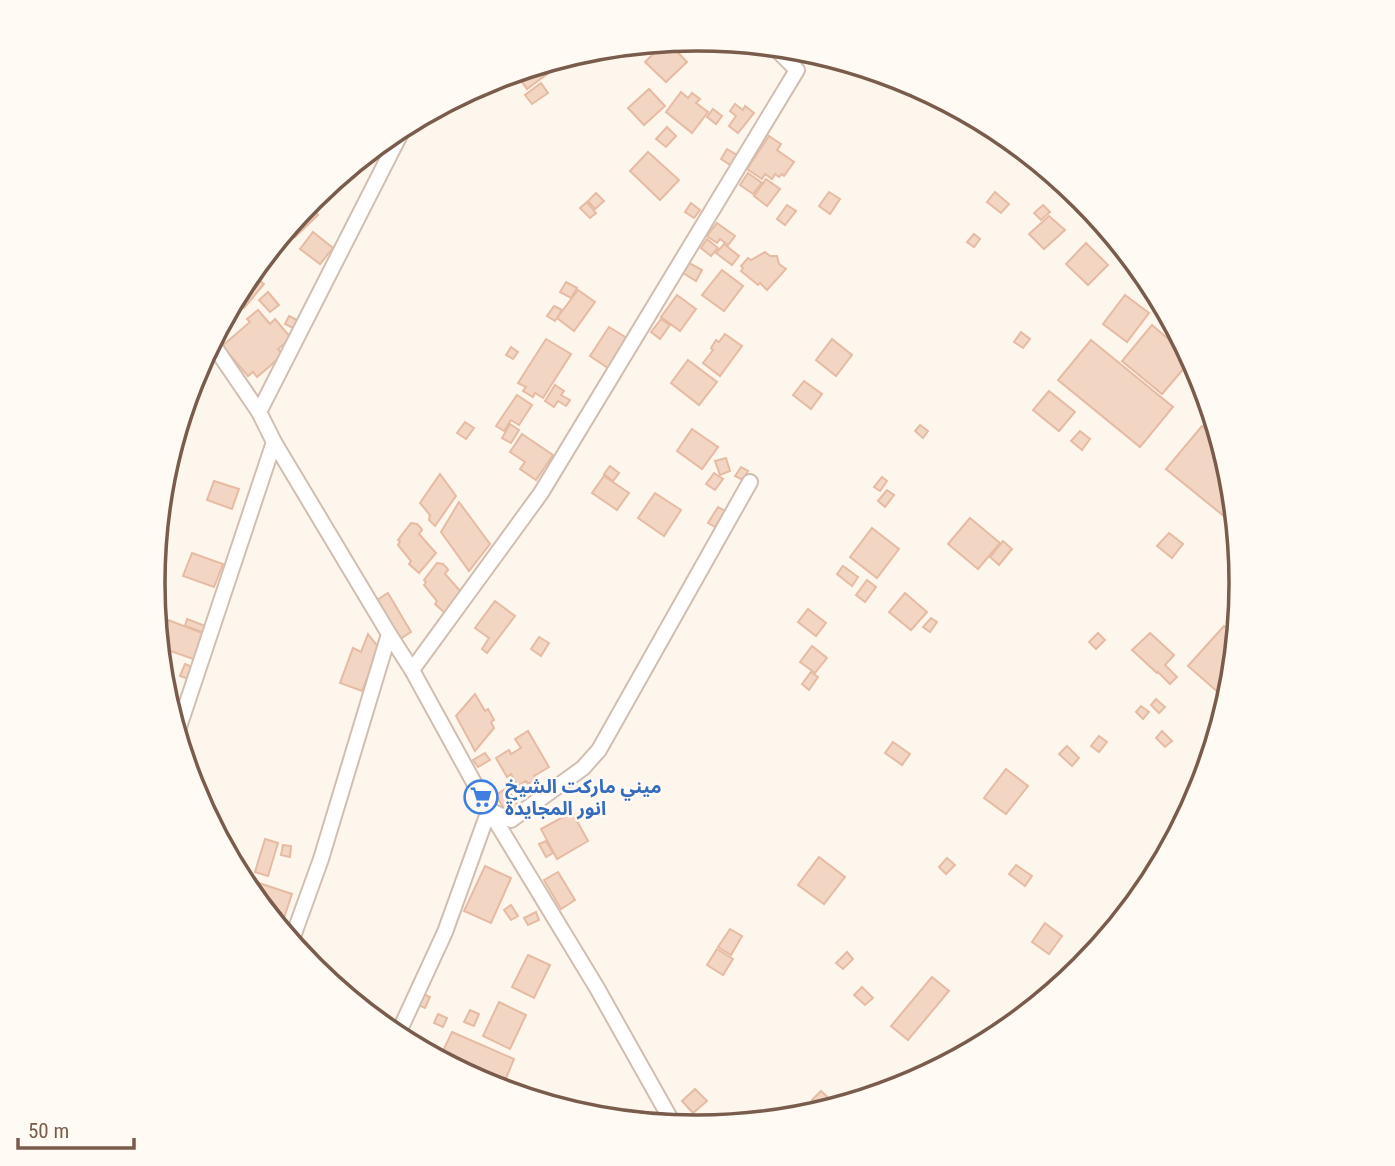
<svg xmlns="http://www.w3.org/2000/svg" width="1395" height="1166" viewBox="0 0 1395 1166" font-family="'Roboto Condensed','Noto Sans Arabic',sans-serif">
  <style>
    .building { fill: #f3d5c3; stroke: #e6bba3; stroke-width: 2 }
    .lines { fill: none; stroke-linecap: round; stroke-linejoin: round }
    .minor-casing { stroke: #d1beb0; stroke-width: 18 }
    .minor { stroke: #fff; stroke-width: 14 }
    .labels { text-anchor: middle; stroke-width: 5; stroke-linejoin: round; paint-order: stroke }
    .shop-label { font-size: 19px; font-weight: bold; fill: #366cbe; stroke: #fffaf3; text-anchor: start }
    .rim { fill: none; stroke: #7a5c4d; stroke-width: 3.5 }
  </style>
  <rect width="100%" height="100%" fill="#fdf6ec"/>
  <g class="building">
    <path d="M667,41L687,62L666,82L645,62L665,42Z"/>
    <path d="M574,54L527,89L515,72Z"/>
    <path d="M541,83L548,93L532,104L525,95Z"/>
    <path d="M649,89L665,106L644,125L628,108Z"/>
    <path d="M681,92L688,98L692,93L700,99L696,103L708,112L692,133L666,112Z"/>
    <path d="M735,104L743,110L745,106L754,113L738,133L729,126L736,116L730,111Z"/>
    <path d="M713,109L722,116L716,124L707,117Z"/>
    <path d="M667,127L676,136L666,147L656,139Z"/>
    <path d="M769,136L781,144L777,150L794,162L784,176L782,174L779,177L775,174L772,179L765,174L762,179L747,169Z"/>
    <path d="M727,149L737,155L730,165L721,159Z"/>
    <path d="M648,152L679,180L660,200L630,171Z"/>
    <path d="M748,173L762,183L753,194L740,185Z"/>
    <path d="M766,179L780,189L767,206L754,196Z"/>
    <path d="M829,192L840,199L830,214L819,206Z"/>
    <path d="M995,192L1009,204L1001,213L987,202Z"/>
    <path d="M596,193L604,201L595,209L588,201Z"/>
    <path d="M587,202L596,213L590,218L580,208Z"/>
    <path d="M691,203L700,210L694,218L685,212Z"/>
    <path d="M308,204L318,215L295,237L287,229Z"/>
    <path d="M787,205L796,211L785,225L777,219Z"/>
    <path d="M1043,205L1050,212L1041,220L1034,213Z"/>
    <path d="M1049,216L1065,230L1044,249L1029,234Z"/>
    <path d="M717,223L735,236L728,245L720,239L717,243L707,236Z"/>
    <path d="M313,232L333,248L320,264L300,249Z"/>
    <path d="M974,234L980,239L974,247L967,242Z"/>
    <path d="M707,239L718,248L711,256L701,248Z"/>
    <path d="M1086,243L1108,265L1088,285L1066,264Z"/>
    <path d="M724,244L739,256L732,265L716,253Z"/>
    <path d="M765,252L770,256H777L779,264L786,269L767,290L760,283L758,285L741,271L743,268L741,266L748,258L751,260Z"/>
    <path d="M689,263L702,270L696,281L683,273Z"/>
    <path d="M722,270L743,286L724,311L702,295Z"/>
    <path d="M251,273L264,284L244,308L237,303L239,300L236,297Z"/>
    <path d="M566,282L577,288L571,298L560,292Z"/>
    <path d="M578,290L595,302L574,331L557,318Z"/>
    <path d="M268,292L279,305L270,312L259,300Z"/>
    <path d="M677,295L696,309L680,331L661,317Z"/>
    <path d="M1125,295L1149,313L1127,342L1103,324Z"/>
    <path d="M234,300L240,308L224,320Z"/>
    <path d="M554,306L562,310L555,321L547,316Z"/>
    <path d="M258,310L270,324L275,319L291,338L278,349L283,355L257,377L253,372L248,376L222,346L250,322L247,319Z"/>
    <path d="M289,316L297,320L293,328L285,324Z"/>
    <path d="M661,319L670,325L660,339L651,332Z"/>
    <path d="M1152,325L1192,359L1162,394L1122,361Z"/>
    <path d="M609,327L627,338L608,368L590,356Z"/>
    <path d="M1021,332L1030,339L1023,348L1014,342Z"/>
    <path d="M725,334L742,346L720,376L703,363L713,350L711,348L716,340L719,342Z"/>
    <path d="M546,339L571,354L543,398L535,393L533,397L523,391L526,387L518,383Z"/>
    <path d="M832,339L852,355L836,376L816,360Z"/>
    <path d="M1091,340L1173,407L1140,447L1058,380Z"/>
    <path d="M511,347L518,352L513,359L506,355Z"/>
    <path d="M688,360L717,382L699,405L671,383Z"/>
    <path d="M804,381L822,394L811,409L793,395Z"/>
    <path d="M555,385L564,391L561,395L570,400L566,406L558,401L554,407L545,401Z"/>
    <path d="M1049,391L1075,412L1059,431L1033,410Z"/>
    <path d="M517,395L532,405L519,425L511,420L504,431L496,426Z"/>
    <path d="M1212,413L1218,433L1205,422Z"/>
    <path d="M465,422L474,428L466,439L457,433Z"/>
    <path d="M510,424L519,430L511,443L502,438Z"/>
    <path d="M920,425L928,431L923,438L915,431Z"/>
    <path d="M1202,426L1221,441L1232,477L1236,526L1166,469Z"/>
    <path d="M692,429L718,447L702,469L677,451Z"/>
    <path d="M1080,431L1090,439L1082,450L1071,441Z"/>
    <path d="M522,434L553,455L536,480L520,469L525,462L510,452Z"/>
    <path d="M726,458L730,471L720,475L715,461Z"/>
    <path d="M610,466L619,473L613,481L604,474Z"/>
    <path d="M741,467L748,471L743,480L735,476Z"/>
    <path d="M714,473L723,479L715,490L706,484Z"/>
    <path d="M440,474L456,496L435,526L429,520L430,515L420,503Z"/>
    <path d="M604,476L629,493L617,510L592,493Z"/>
    <path d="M882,477L887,481L880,491L874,487Z"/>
    <path d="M214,481L239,489L232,509L207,500Z"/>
    <path d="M887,490L894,495L885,507L878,501Z"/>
    <path d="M655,493L681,510L664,536L638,518Z"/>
    <path d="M459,502L490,544L469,571L441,532Z"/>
    <path d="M718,507L725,511L715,527L708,523Z"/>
    <path d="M970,518L1000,543L978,569L948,544Z"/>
    <path d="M411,523L417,524L421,528L422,530L419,534L436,553L419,573L409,564L411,561L398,545L400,541L398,540Z"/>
    <path d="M872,528L899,549L877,578L850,557Z"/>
    <path d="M1169,533L1183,544L1172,558L1157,546Z"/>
    <path d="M158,535L166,538L164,544L167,545L163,555L156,552Z"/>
    <path d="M1003,541L1012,549L999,565L990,557Z"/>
    <path d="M192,553L223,564L214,587L183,576Z"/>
    <path d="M437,563L443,564L447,568L448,570L445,574L462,593L445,613L435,604L437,601L424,585L426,582L424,580Z"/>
    <path d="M843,566L858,577L852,586L837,574Z"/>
    <path d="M867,580L876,587L865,602L856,595Z"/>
    <path d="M388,593L411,632L400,639L377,600Z"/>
    <path d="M905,593L927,612L911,630L889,612Z"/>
    <path d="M495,601L515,616L487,653L482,649L489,638L475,628Z"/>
    <path d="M808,609L826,623L816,636L798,622Z"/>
    <path d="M931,618L937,622L930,632L923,627Z"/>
    <path d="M187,619L208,627L205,633L185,626Z"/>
    <path d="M168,620L205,634L196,660L159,647Z"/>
    <path d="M1224,626L1237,637L1231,690L1228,701L1188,666Z"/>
    <path d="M1098,633L1105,640L1096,649L1089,642Z"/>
    <path d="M1150,633L1174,655L1165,665L1177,677L1170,684L1158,672L1157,673L1132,650Z"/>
    <path d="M368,634L379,648L362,691L340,683L353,648L361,652Z"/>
    <path d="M539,637L549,643L541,656L531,649Z"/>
    <path d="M812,646L827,658L815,673L800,662Z"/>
    <path d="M185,664L195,668L191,680L180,676Z"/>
    <path d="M811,672L818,677L809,690L802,684Z"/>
    <path d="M475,694L485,711L488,709L494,720L491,722L494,728L475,751L456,716Z"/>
    <path d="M1156,699L1165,707L1159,713L1151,705Z"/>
    <path d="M1141,706L1149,712L1143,719L1136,712Z"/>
    <path d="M528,731L549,767L534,776L536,779L528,784L526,781L517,786L511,774L507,777L496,758L509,750L511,754L521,748L515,739Z"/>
    <path d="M1162,731L1172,741L1165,747L1156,738Z"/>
    <path d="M1099,736L1107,742L1099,752L1091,746Z"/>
    <path d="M893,742L910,754L902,765L885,753Z"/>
    <path d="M1067,746L1079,758L1072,766L1059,754Z"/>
    <path d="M485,753L490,760L478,767L473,760Z"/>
    <path d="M1006,769L1028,786L1006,814L984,798Z"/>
    <path d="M507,788L519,807L507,814L496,795Z"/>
    <path d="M572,812L588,841L557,859L541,829Z"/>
    <path d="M265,839L278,843L268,876L255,872Z"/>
    <path d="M546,841L553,853L546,857L539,844Z"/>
    <path d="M283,845L291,846L290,857L281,855Z"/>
    <path d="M819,857L845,877L824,904L798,885Z"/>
    <path d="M947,858L955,865L946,874L939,867Z"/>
    <path d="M1016,865L1032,876L1025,886L1009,874Z"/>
    <path d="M485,866L511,878L491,923L464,911Z"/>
    <path d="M558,872L575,900L561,909L544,880Z"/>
    <path d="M256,882L292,894L282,924L274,921L252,894Z"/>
    <path d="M511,905L518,916L511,920L504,910Z"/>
    <path d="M536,912L539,920L528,925L524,918Z"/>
    <path d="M1045,923L1062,936L1049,954L1032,942Z"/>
    <path d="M730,929L742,936L731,955L718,947Z"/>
    <path d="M717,949L733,959L723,975L707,965Z"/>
    <path d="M847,952L853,959L843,969L836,963Z"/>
    <path d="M528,955L550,965L534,998L512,987Z"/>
    <path d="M932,977L949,991L908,1040L891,1026Z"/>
    <path d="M862,987L873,998L865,1005L854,995Z"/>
    <path d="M419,992L430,997L425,1008L414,1003Z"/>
    <path d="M499,1002L526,1015L510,1049L483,1036Z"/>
    <path d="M470,1010L479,1014L474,1026L464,1022Z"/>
    <path d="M438,1014L447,1018L443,1027L434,1023Z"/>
    <path d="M452,1032L514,1059L501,1090L489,1086L439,1059Z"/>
    <path d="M409,1037L427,1046L425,1051L406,1042Z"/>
    <path d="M695,1089L707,1101L693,1113L682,1101Z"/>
    <path d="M821,1091L832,1101L823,1110L812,1100Z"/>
  </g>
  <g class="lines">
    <defs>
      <g id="minor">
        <path d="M212,343L259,412L274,442L389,634L412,670L489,810L597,988L674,1125"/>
        <path d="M259,412L405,125"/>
        <path d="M412,670L541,493L797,70L773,46"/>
        <path d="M177,733L274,442"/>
        <path d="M291,942L321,859L389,634"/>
        <path d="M397,1036L445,932L489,810L511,820L583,768L599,750L750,482"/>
      </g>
    </defs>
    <use href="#minor" class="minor-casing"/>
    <use href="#minor" class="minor"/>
  </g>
  <defs>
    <symbol id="supermarket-ring" viewBox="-11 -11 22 22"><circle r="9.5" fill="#fffaf3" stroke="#3f7fe0" stroke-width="1.5"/><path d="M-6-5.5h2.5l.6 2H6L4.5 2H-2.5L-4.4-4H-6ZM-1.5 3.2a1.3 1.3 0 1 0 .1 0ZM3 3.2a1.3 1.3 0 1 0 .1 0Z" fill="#3f7fe0"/></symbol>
  </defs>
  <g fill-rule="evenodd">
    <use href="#supermarket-ring" x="462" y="778" width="38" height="38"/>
  </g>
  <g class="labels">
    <g class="shop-label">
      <text x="505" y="793">ميني ماركت الشيخ<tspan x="505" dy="22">انور المجايدة</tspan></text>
    </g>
  </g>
  <path d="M0 0H1395V1166H0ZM165 583a532 532 0 1 1 1064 0a532 532 0 1 1-1064 0Z" fill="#fffaf3" fill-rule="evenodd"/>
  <path class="rim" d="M165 583a532 532 0 1 1 1064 0a532 532 0 1 1-1064 0Z"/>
  <path d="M18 1138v10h116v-10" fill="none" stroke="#7a5c4d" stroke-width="3.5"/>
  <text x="28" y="1138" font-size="21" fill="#7a5c4d" stroke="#fffaf3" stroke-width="5" paint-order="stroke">50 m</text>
</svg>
